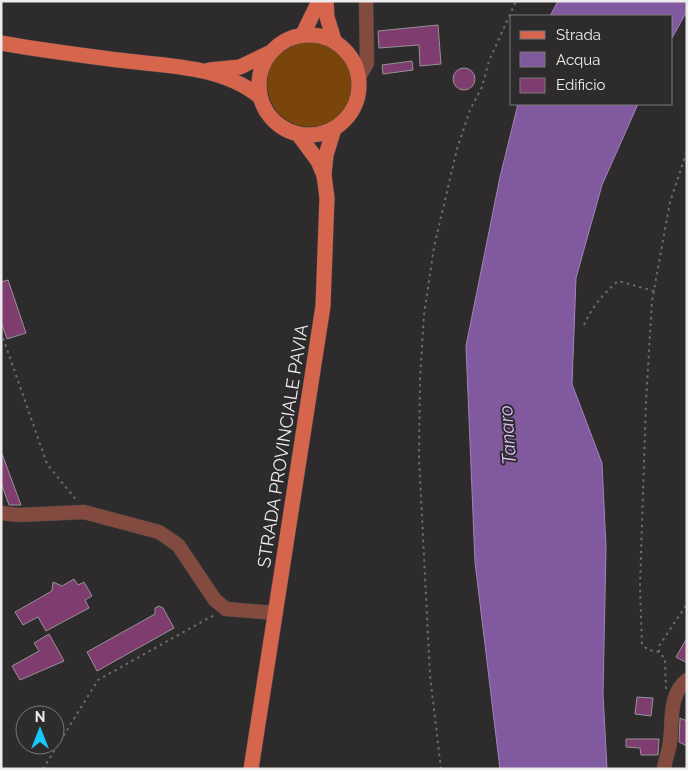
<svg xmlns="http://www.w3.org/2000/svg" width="688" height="770" viewBox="0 0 688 770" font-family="Raleway,sans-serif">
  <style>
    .green { fill: #7a450b }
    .water { fill: #80599f; stroke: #a185b6 }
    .building { fill: #7f3c6f; stroke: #969395 }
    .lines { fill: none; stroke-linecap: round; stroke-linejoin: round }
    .minor-casing { stroke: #494647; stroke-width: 15 }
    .major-casing { stroke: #494647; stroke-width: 16 }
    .path { stroke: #6e6b6c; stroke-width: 2; stroke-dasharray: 2.5 4; stroke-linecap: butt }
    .minor { stroke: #834b3f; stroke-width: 14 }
    .major { stroke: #d6654e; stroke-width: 15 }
    .labels { text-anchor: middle; stroke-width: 4; stroke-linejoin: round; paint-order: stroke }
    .street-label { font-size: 18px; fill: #edebec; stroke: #2e2b2c }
    .water-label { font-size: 19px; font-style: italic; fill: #dbbcf6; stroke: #2e2b2c }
  </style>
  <rect width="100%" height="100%" fill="#2e2b2c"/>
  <circle class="green" cx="310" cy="84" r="43"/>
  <g class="water">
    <path d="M558,1H687V11L672,38V16H550Z"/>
    <path d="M518,104H638L602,185L576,278L572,384L602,463L606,547L603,694L607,769H500L475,562L466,346L500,177Z"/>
  </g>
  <g class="building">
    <path d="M438,25L441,64L420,66L419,45L379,48L378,31Z"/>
    <path d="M412,61L413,70L383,74L382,65Z"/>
    <circle cx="464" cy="79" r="11"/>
    <path d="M8,280L26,333L7,339L1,322V282Z"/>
    <path d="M1,454H2L21,505H9L1,483Z"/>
    <path d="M74,579L78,585L84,582L92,596L85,600L89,608L46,631L38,617L23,625L15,612L52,591L53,582L62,586Z"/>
    <path d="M159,606L163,608L174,628L97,671L87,652L155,614V608Z"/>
    <path d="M49,634L64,661L20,680L12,666L39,651L34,643Z"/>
    <path d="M687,638V663L676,657Z"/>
    <path d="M637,697L653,698L651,716L635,714Z"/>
    <path d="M680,718L687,721V746L679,742Z"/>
    <path d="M626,739H659L658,755H641L640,748L626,747Z"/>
  </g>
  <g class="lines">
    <defs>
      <g id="minor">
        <path d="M359,77L367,63L366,1"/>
        <path d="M1,513L19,515L84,512L159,532L178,545L215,600L226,609L276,613"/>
        <path d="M664,769C665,760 669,751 670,742C673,721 668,695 687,680"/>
      </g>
      <g id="major">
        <path d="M326,1L327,17L334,40"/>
        <path d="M303,34L319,1"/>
        <circle cx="309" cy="85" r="50"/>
        <path d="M1,43C40,50 79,55 118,60C164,66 222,65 260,97"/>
        <path d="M209,70L240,67L269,53"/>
        <path d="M298,134L318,161L324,175"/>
        <path d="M251,769L323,306L327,198L324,175L326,155L334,129"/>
      </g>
    </defs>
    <use href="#minor" class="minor-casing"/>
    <use href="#major" class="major-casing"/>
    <g class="path">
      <path d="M584,325C592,307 603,294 618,281L654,291"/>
      <path d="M1,332L47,464L77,501"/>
      <path d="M659,652L648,650L642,644L640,586L646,401L652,301L670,202L687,151"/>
      <path d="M666,689L665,659L659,652V646L687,604"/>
      <path d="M43,769L98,680L214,615"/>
      <path d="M441,769L430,675L419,458L420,378L424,315L434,247L457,149L470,110L482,87L489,61L516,1"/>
    </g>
    <use href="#minor" class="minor"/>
    <use href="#major" class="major"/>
  </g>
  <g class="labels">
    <g class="street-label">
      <text transform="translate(283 446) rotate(-81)" y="6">STRADA PROVINCIALE PAVIA</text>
    </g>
    <g class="water-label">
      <text transform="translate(507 435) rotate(-94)" y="7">Tanaro</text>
    </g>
  </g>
  <rect width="688" height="770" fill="none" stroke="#edebec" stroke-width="5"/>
  <rect x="510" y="15" width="162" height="90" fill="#2e2b2c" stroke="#7a7879"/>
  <rect x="520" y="31" width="25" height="8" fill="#d6654e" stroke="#7a7879"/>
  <text x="556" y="40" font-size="15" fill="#edebec">Strada</text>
  <rect x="520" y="52" width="25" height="15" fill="#80599f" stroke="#7a7879"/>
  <text x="556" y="65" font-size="15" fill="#edebec">Acqua</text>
  <rect x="520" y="78" width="25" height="15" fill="#7f3c6f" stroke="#7a7879"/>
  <text x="556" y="90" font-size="15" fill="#edebec">Edificio</text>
  <g transform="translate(40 730)"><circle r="24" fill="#2e2b2c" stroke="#7a7879"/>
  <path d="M0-4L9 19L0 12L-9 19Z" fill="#18cafc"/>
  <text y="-8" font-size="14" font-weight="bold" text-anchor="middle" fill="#edebec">N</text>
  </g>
</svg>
